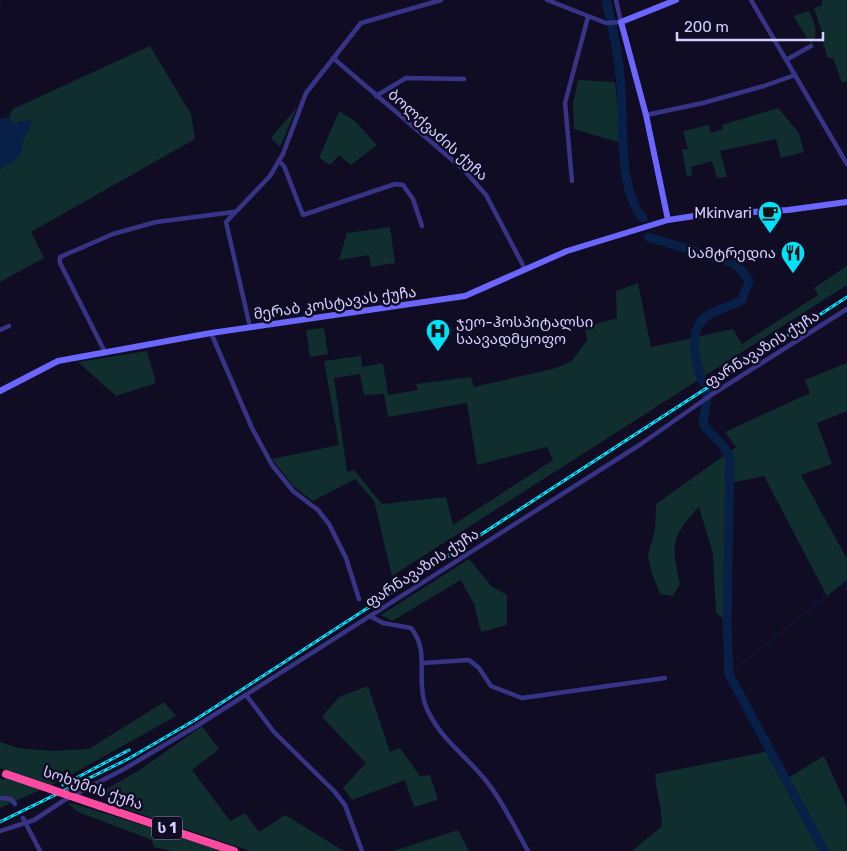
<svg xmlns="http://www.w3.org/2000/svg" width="847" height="851" viewBox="0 0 847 851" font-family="Rubik,'Noto Sans Georgian',sans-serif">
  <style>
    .green { fill: #0f2e2d; fill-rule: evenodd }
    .water { fill: #081f47 }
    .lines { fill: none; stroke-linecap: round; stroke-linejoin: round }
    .stream { stroke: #081f47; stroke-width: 1 }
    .river { stroke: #081f47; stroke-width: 9 }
    .street { stroke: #373486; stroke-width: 4.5 }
    .secondary { stroke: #6a66ff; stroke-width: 6 }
    .highway { stroke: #ff4aa1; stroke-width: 8 }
    .rail-casing { stroke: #00e1fa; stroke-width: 3 }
    .rail { stroke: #100c24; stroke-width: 1; stroke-dasharray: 4; stroke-linecap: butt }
    .highway-bridge { stroke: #ff4aa1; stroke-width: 8 }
    .labels { text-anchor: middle; stroke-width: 5; stroke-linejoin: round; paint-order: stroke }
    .shield { fill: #100c24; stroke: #9994bd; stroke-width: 1 }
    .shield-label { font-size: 14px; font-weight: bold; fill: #d4cfff }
    .street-label { font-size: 15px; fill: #d4cfff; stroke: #100c24 }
    .poi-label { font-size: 15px; fill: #d4cfff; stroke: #100c24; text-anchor: end }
  </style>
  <rect width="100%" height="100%" fill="#100c24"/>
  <g class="green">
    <path d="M822,0H847V81L842,83L833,58H828L822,40L824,38L814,8L822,5Z"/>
    <path d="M809,11C814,23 820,33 811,44L793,16Z"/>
    <path d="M150,46L191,114L195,139L31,232L44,258L0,282V169L14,161L26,134L22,121L14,125L9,117L13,109Z"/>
    <path d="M578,80L615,82L621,143L574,129L573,103Z"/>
    <path d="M297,107L280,147L271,138Z"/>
    <path d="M778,108L799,133L804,152L781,158L776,139L720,151L727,177L717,178L712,161L691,167L692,175L687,176L682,150L688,149L683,131L709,125L710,133L723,129L722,125Z"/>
    <path d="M339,111L355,121L377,145L351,165L339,155L330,165L319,158Z"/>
    <path d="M390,227L395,263L371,267L369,255L339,260L347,233Z"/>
    <path d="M847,266V285L392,576L374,501L355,479L313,501L294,487L272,459L339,445L324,361L361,356L362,367L383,363L388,395L418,390L416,384L471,377L474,387L556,368L572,361L587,340L585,327L617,318L616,291L638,283L651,347L733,329L742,344L818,295L814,288ZM360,374L364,395L384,394L388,417L467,403L477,465L547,447L553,460L453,525L446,497L382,504L354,470L347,472L334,378Z"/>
    <path d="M324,328L328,354L310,357L306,330Z"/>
    <path d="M147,351L156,383L116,396L78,362Z"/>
    <path d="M847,363V411L817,423L832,464L801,475L847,559V580L827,596L764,476L730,483L727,622L716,613L713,554L699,507C671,537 671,544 680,584L673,596L660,594L651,571L648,555L655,530L656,504L736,447L725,432L810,393L805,380Z"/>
    <path d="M469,559L491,586L507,595V625L481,632L474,604L461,580L392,621L381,615Z"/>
    <path d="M368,686L390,752L400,748L420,776L430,775L438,800L414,807L405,780L352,800L343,788L366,763L322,717L339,697Z"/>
    <path d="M164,702L176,716L58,782L0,808V779L5,780L8,771L0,768V742L18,748L51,751L89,749Z"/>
    <path d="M202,726L219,749L192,770L230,821L245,813L259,832L285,815L344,851H250L117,806L103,796L105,790L141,769Z"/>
    <path d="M770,751L786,779L824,756L847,807V851H632L662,826C662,809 656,792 655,774Z"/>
    <path d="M67,803L75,804L225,851H172L154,847L152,840L78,812Z"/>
    <path d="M458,830L469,851H393Z"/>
  </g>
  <path class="water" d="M9,117L14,124L32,120C31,133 22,134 22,152L14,161L0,169V119Z"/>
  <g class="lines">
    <g class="stream">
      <path d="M0,1L2,0"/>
      <path d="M729,674L847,580"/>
    </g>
    <g class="river">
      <path d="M606,0C612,25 618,51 620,76C625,115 616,188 643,218"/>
      <path d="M648,237L734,263L744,273L749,281L742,300C731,306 717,309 707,316C687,329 695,364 703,382"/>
      <path d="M708,392L703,423C711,437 725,443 730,459L727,622L729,674L824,851"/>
    </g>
    <g class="street">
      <path d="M547,0L606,23L621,22L616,0"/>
      <path d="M751,0L847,164"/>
      <path d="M333,58L464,170L486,195L525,269"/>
      <path d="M786,60L811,46"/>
      <path d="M376,96L406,78L464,79"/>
      <path d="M646,115L703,103L764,86L795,75"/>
      <path d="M280,162L284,166L303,215L395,184L403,185L413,199L422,226"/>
      <path d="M572,181L565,103L588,17"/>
      <path d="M250,327L226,222L270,176L283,154L306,93L361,23L441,0"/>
      <path d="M0,330L9,326"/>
      <path d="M211,333L252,428L272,465L293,491L318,510L329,524L346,558L359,599"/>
      <path d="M105,352L60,263V257L113,234L156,222L234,212"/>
      <path d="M370,616L383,623L411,628C430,651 416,678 425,704C437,737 466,755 487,782C503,802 515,828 528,851"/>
      <path d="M423,663L469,660L479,668L491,686L522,698L665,678"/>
      <path d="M246,695L274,732L334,791L345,805L362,851"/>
      <path d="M0,798L11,799L15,804"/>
      <path d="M23,818L40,851"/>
      <path d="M0,831L34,820L63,801L124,769L195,727L641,444L711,395L847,309"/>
    </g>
    <g class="secondary">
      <path d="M668,220L646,115L621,22L676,0"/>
      <path d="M0,391L58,361L211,333L465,296L567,251L668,220L701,215L788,210L847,202"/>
    </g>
    <path class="highway" d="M100,806L234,851"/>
    <defs>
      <g id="rail">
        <path d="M63,785L129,750"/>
        <path d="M0,822L128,759L195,720L847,297"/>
      </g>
    </defs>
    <use href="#rail" class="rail-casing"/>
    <use href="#rail" class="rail"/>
    <path class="highway-bridge" d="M6,774L100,806"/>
  </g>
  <defs>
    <symbol id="cafe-pin" viewBox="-11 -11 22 30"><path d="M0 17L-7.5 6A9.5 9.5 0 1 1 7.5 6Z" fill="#00e1fa" stroke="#100c24"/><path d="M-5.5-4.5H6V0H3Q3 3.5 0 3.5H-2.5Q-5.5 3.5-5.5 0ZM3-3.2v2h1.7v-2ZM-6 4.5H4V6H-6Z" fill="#111"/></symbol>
    <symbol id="restaurant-pin" viewBox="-11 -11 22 30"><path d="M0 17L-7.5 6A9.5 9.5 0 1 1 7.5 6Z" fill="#00e1fa" stroke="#100c24"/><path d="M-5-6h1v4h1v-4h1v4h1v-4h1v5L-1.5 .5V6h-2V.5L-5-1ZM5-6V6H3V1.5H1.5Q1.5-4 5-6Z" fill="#111"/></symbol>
    <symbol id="hospital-pin" viewBox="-11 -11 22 30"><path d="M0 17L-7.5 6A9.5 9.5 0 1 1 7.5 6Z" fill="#00e1fa" stroke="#100c24"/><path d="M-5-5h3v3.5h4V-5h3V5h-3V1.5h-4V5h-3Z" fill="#111"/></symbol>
  </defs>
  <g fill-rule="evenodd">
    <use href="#cafe-pin" x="756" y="199" width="28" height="38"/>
    <use href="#restaurant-pin" x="779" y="239" width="28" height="38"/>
    <use href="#hospital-pin" x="424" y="317" width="28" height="38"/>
  </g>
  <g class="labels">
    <rect class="shield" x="152" y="816.5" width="30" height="23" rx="4"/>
    <g class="shield-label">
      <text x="167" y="833">ს 1</text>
    </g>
    <g class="street-label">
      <text transform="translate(438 135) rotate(42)" y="5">ბოლქვაძის ქუჩა</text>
      <text transform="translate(335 303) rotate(-8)" y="5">მერაბ კოსტავას ქუჩა</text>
      <text transform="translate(762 349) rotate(-32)" y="5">ფარნავაზის ქუჩა</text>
      <text transform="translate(422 568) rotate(-33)" y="5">ფარნავაზის ქუჩა</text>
      <text transform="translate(93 788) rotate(19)" y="5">სოხუმის ქუჩა</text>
    </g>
    <g class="poi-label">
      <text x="752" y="218">Mkinvari</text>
      <text x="776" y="258">სამტრედია</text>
      <text x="456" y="327" text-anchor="start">ჯეო-ჰოსპიტალსი<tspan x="456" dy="17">საავადმყოფო</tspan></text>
    </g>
  </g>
  <path d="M677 32v8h146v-8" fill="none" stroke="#d4cfff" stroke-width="2.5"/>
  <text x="684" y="32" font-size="15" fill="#d4cfff" stroke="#100c24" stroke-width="4" paint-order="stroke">200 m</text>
</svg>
